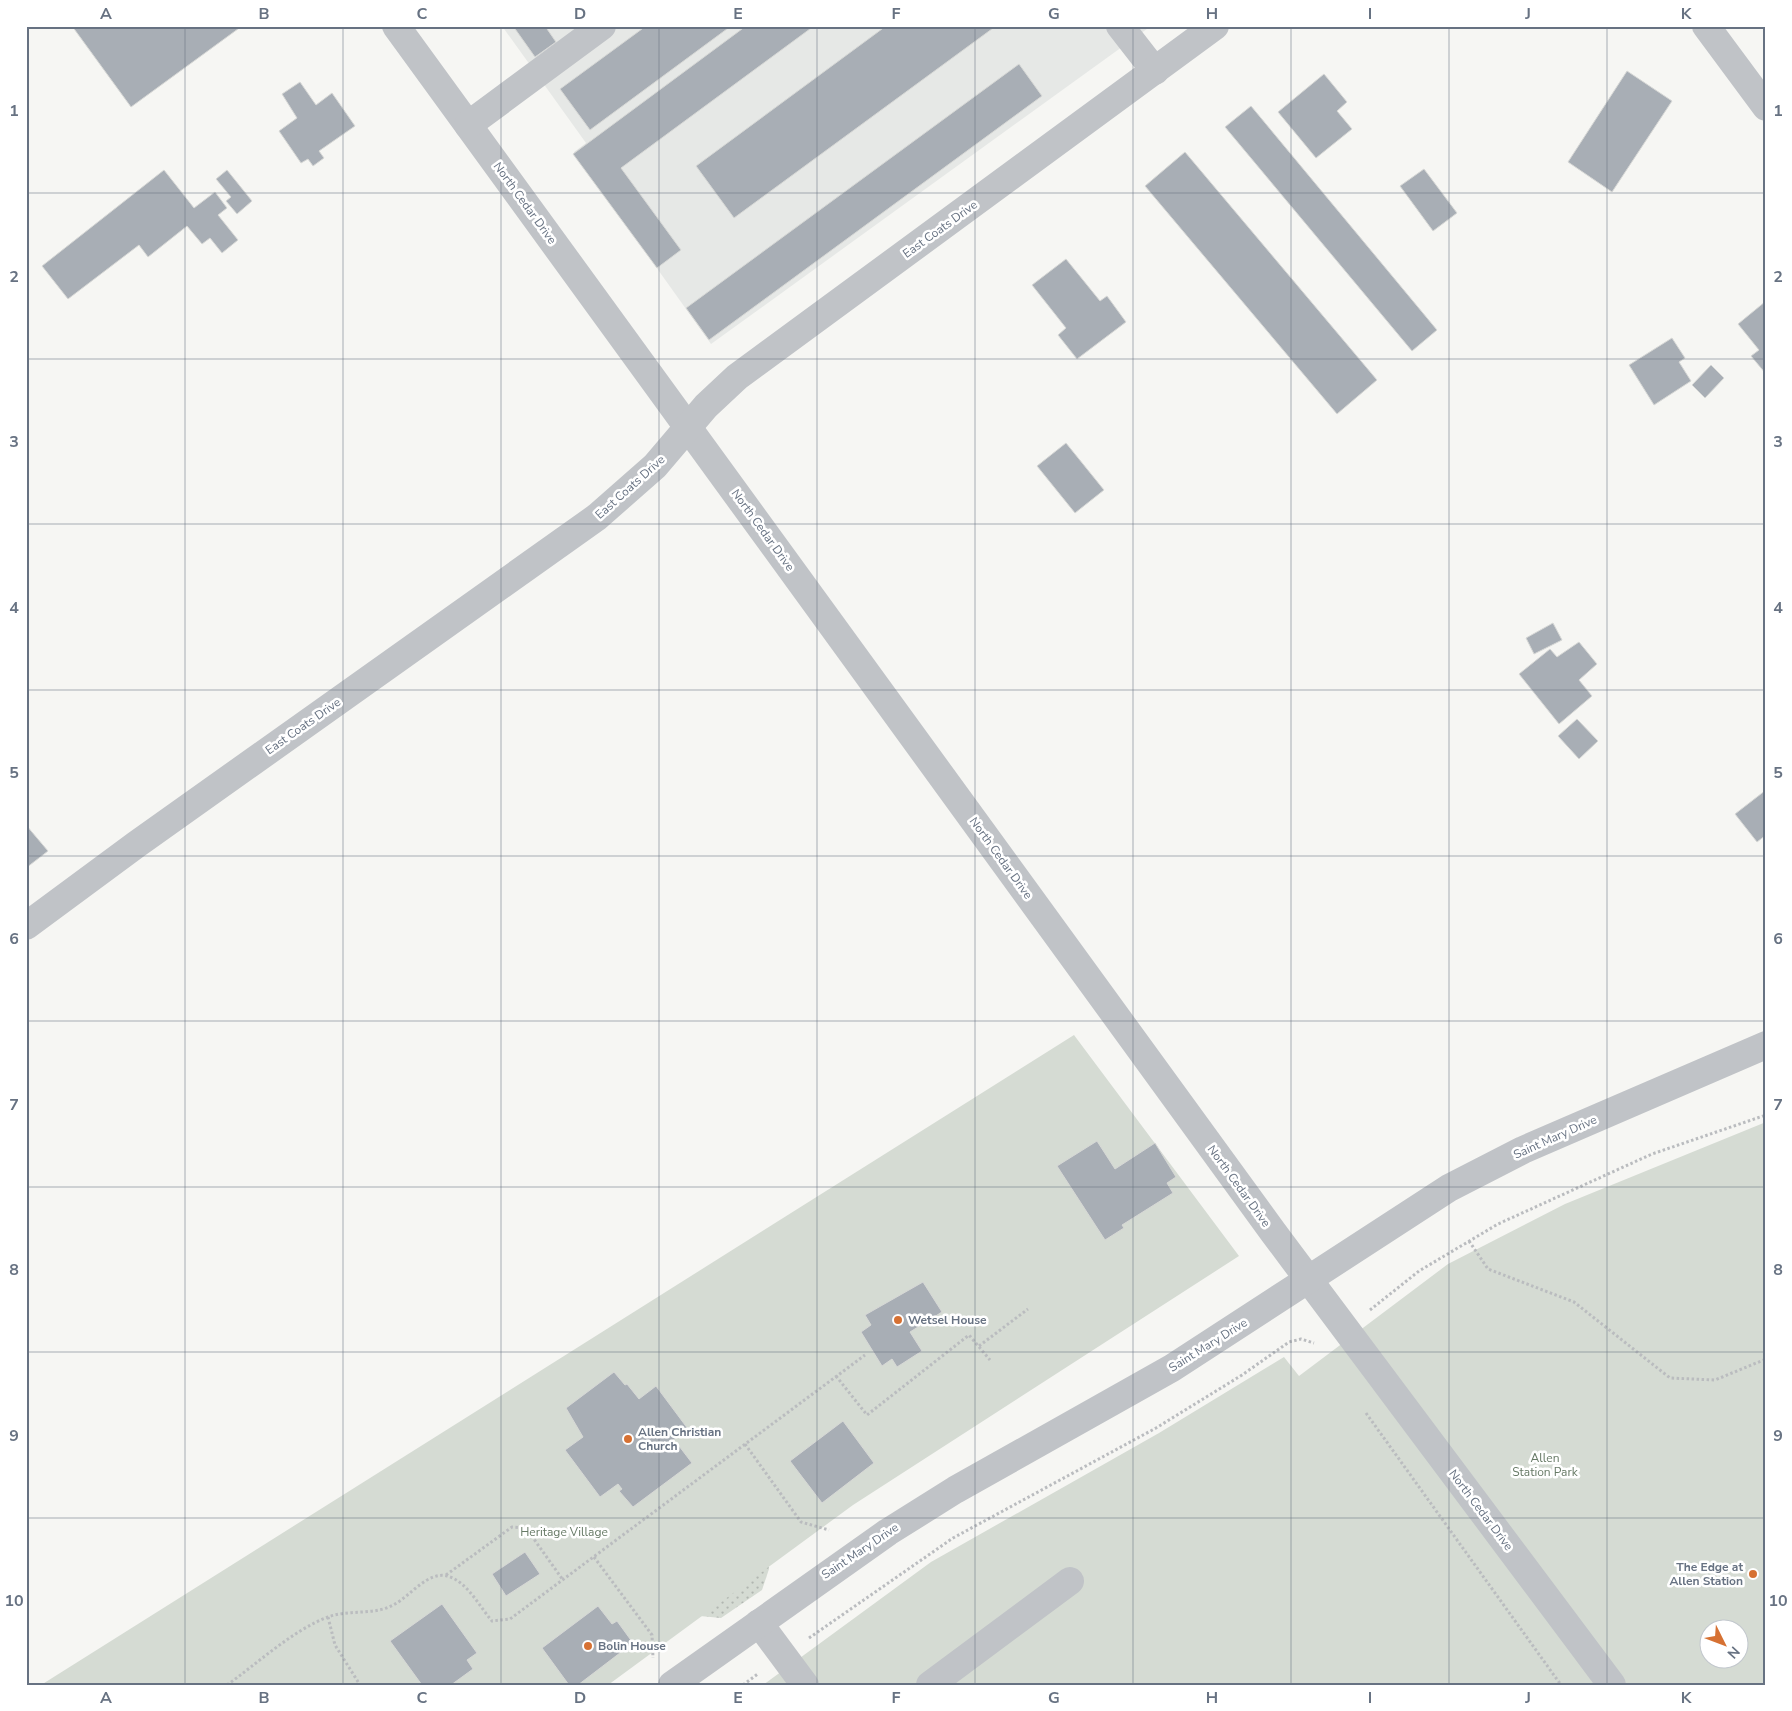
<svg xmlns="http://www.w3.org/2000/svg" width="1792" height="1711" viewBox="0 0 1792 1711" font-family="'Nunito Sans',sans-serif">
  <style>
    .built { fill: #e6e8e6 }
    .grass { fill: url(#grass-dots) }
    .park { fill: #d5dbd3; fill-rule: evenodd }
    .building { fill: #a8aeb5; stroke: #d7d8d6 }
    .lines { fill: none; stroke-linecap: round; stroke-linejoin: round }
    .path { stroke: #babcbf; stroke-width: 3; stroke-dasharray: 2.5 2.5; stroke-linecap: butt }
    .minor { stroke: #c0c3c7; stroke-width: 28 }
    .grid { fill: none; stroke: #677282; stroke-width: 1; stroke-opacity: 0.55 }
    .poi-dot { fill: #d67133; stroke: #fff; stroke-width: 2 }
    .labels { text-anchor: middle; stroke-width: 5; stroke-linejoin: round; paint-order: stroke }
    .street-label { font-size: 12px; fill: #677282; stroke: #fff }
    .poi-label { font-size: 12px; font-weight: bold; fill: #677282; stroke: #fff; text-anchor: start }
    .park-label { font-size: 12px; fill: #677a66; stroke: #fff }
    .neatline { fill: none; stroke: #677282; stroke-width: 2 }
    .grid-label { font-size: 16px; text-anchor: middle; font-weight: bold; fill: #677282 }
  </style>
  <defs>
    <pattern id="grass-dots" width="8" height="8" patternUnits="userSpaceOnUse" patternTransform="scale(1.25)"><rect width="8" height="8" fill="#d5dbd3"/><path d="M2 2h.1M6 6h.1" fill="none" stroke="#b1b6b1" stroke-width="1.8" stroke-linecap="round"/></pattern>
  </defs>
  <rect width="100%" height="100%" fill="#f6f6f3"/>
  <path class="built" d="M502,26H1151L711,344L574,152L586,143Z"/>
  <path class="grass" d="M768,1557L769,1569L762,1590L721,1618L700,1616Z"/>
  <g class="park">
    <path d="M1074,1035L1239,1256L853,1505L608,1685H41Z"/>
    <path d="M1766,1122V1685H763L931,1562L1159,1433L1284,1357L1299,1376L1448,1264L1565,1204ZM1710,1628H1740V1658H1710Z"/>
  </g>
  <g class="building">
    <path d="M72,26H242L131,107Z"/>
    <path d="M513,26H545L556,42L535,57Z"/>
    <path d="M646,26H731L590,130L560,89Z"/>
    <path d="M746,26H814L621,168L681,250L657,268L573,154Z"/>
    <path d="M886,26H996L734,218L696,166Z"/>
    <path d="M1019,64L1042,96L709,340L686,308Z"/>
    <path d="M1627,71L1672,101L1612,192L1568,162Z"/>
    <path d="M1324,74L1347,102L1337,111L1352,129L1316,158L1278,112Z"/>
    <path d="M300,82L316,105L332,93L355,126L319,151L324,158L313,166L308,159L301,163L279,131L297,118L282,94Z"/>
    <path d="M1251,106L1437,330L1412,351L1225,127Z"/>
    <path d="M1185,152L1377,380L1337,414L1145,186Z"/>
    <path d="M1424,169L1457,213L1433,231L1400,186Z"/>
    <path d="M164,170L194,208L215,192L227,208L218,215L238,240L222,253L210,238L202,244L187,226L148,257L139,245L68,299L42,266Z"/>
    <path d="M227,170L252,201L237,214L226,201L231,197L216,179Z"/>
    <path d="M1066,259L1100,301L1107,296L1126,322L1077,359L1058,335L1066,328L1032,285Z"/>
    <path d="M1766,301V374L1751,356L1759,350L1738,324Z"/>
    <path d="M1672,338L1685,358L1679,362L1691,381L1654,405L1629,365Z"/>
    <path d="M1711,365L1724,378L1705,398L1692,385Z"/>
    <path d="M1066,443L1104,490L1075,513L1037,466Z"/>
    <path d="M1553,623L1562,640L1534,654L1526,638Z"/>
    <path d="M1579,642L1597,664L1579,680L1592,696L1559,724L1519,674L1550,649L1557,657Z"/>
    <path d="M1577,719L1598,741L1579,759L1558,736Z"/>
    <path d="M1766,790V835L1757,842L1735,814Z"/>
    <path d="M26,825L48,851L26,868Z"/>
    <path d="M1097,1141L1115,1169L1155,1143L1176,1177L1167,1183L1173,1193L1122,1225L1124,1228L1105,1240L1057,1166Z"/>
    <path d="M923,1282L942,1312L910,1332L922,1351L897,1367L892,1359L882,1366L861,1332L871,1325L865,1315Z"/>
    <path d="M614,1372L625,1385L627,1384L639,1399L656,1386L688,1429L672,1441L677,1448L679,1446L692,1463L633,1507L619,1491L622,1489L618,1484L600,1497L565,1450L583,1437L566,1408Z"/>
    <path d="M843,1421L874,1463L822,1503L790,1461Z"/>
    <path d="M525,1552L540,1574L506,1596L492,1574Z"/>
    <path d="M442,1604L477,1653L467,1660L473,1669L451,1685H422L390,1641Z"/>
    <path d="M598,1606L612,1624L617,1621L633,1643L578,1685H569L542,1648Z"/>
  </g>
  <g class="lines">
    <g class="path">
      <path d="M1469,1241L1488,1269L1574,1302L1670,1378L1715,1380L1766,1359"/>
      <path d="M1370,1310L1419,1271L1498,1224L1652,1154L1766,1115"/>
      <path d="M979,1346L1028,1309"/>
      <path d="M836,1376L867,1415L969,1335L990,1360"/>
      <path d="M1366,1413L1561,1685"/>
      <path d="M745,1444L801,1522L829,1530"/>
      <path d="M594,1557L652,1635L653,1658"/>
      <path d="M446,1575L512,1527L526,1528L563,1580"/>
      <path d="M328,1617L335,1645L360,1685"/>
      <path d="M809,1638L953,1538L1156,1428L1242,1375L1289,1342L1301,1339L1314,1343"/>
      <path d="M227,1685C258,1663 293,1630 328,1617C350,1609 375,1616 395,1604C410,1596 428,1571 447,1576C467,1581 479,1606 492,1621L510,1619L865,1355"/>
      <path d="M743,1685L759,1673"/>
    </g>
    <g class="minor">
      <path d="M396,26L1273,1232L1612,1685"/>
      <path d="M1120,26L1155,71"/>
      <path d="M1706,26L1766,107"/>
      <path d="M468,125L602,26"/>
      <path d="M26,926L137,844L597,517L655,466L706,406L737,377L1215,26"/>
      <path d="M759,1623L805,1685"/>
      <path d="M672,1685L888,1532L955,1490L1172,1368L1449,1188L1523,1150L1766,1045"/>
      <path d="M930,1685L1070,1581"/>
    </g>
  </g>
  <path class="grid" d="M185,26V1685M343,26V1685M501,26V1685M659,26V1685M817,26V1685M975,26V1685M1133,26V1685M1291,26V1685M1449,26V1685M1607,26V1685M26,193H1766M26,359H1766M26,524H1766M26,690H1766M26,856H1766M26,1021H1766M26,1187H1766M26,1352H1766M26,1518H1766"/>
  <g class="poi-dot">
    <circle cx="898" cy="1320" r="5"/>
    <circle cx="628" cy="1439" r="5"/>
    <circle cx="1753" cy="1574" r="5"/>
    <circle cx="588" cy="1646" r="5"/>
  </g>
  <g class="labels">
    <g class="street-label">
      <text transform="translate(525 203) rotate(54)" y="4">North Cedar Drive</text>
      <text transform="translate(940 229) rotate(-36)" y="4">East Coats Drive</text>
      <text transform="translate(630 487) rotate(-42)" y="4">East Coats Drive</text>
      <text transform="translate(763 530) rotate(54)" y="4">North Cedar Drive</text>
      <text transform="translate(303 726) rotate(-35)" y="4">East Coats Drive</text>
      <text transform="translate(1001 858) rotate(54)" y="4">North Cedar Drive</text>
      <text transform="translate(1555 1137) rotate(-24)" y="4">Saint Mary Drive</text>
      <text transform="translate(1239 1186) rotate(54)" y="4">North Cedar Drive</text>
      <text transform="translate(1208 1345) rotate(-32)" y="4">Saint Mary Drive</text>
      <text transform="translate(1481 1510) rotate(53)" y="4">North Cedar Drive</text>
      <text transform="translate(860 1551) rotate(-34)" y="4">Saint Mary Drive</text>
    </g>
    <g class="poi-label">
      <text x="908" y="1324">Wetsel House</text>
      <text x="638" y="1436">Allen Christian<tspan x="638" dy="14">Church</tspan></text>
      <text x="1743" y="1571" text-anchor="end">The Edge at<tspan x="1743" dy="14">Allen Station</tspan></text>
      <text x="598" y="1650">Bolin House</text>
    </g>
    <g class="park-label">
      <text x="1545" y="1462">Allen<tspan x="1545" dy="14">Station Park</tspan></text>
      <text x="564" y="1536">Heritage Village</text>
    </g>
  </g>
  <rect width="1792" height="1711" fill="none" stroke="#ffffff" stroke-width="55"/>
  <g transform="translate(1724 1644) rotate(132)"><circle r="24" fill="#ffffff" stroke="#c2c7cd"/>
  <path d="M0-4L9 19L0 12L-9 19Z" fill="#d67133"/>
  <text y="-8" font-size="14" font-weight="bold" text-anchor="middle" fill="#677282">N</text>
  </g>
  <rect x="28" y="28" width="1736" height="1656" class="neatline"/>
  <g class="grid-label">
    <text x="106" y="19">A</text>
    <text x="264" y="19">B</text>
    <text x="422" y="19">C</text>
    <text x="580" y="19">D</text>
    <text x="738" y="19">E</text>
    <text x="896" y="19">F</text>
    <text x="1054" y="19">G</text>
    <text x="1212" y="19">H</text>
    <text x="1370" y="19">I</text>
    <text x="1528" y="19">J</text>
    <text x="1686" y="19">K</text>
    <text x="14" y="116">1</text>
    <text x="1778" y="116">1</text>
    <text x="14" y="282">2</text>
    <text x="1778" y="282">2</text>
    <text x="14" y="447">3</text>
    <text x="1778" y="447">3</text>
    <text x="14" y="613">4</text>
    <text x="1778" y="613">4</text>
    <text x="14" y="778">5</text>
    <text x="1778" y="778">5</text>
    <text x="14" y="944">6</text>
    <text x="1778" y="944">6</text>
    <text x="14" y="1110">7</text>
    <text x="1778" y="1110">7</text>
    <text x="14" y="1275">8</text>
    <text x="1778" y="1275">8</text>
    <text x="14" y="1441">9</text>
    <text x="1778" y="1441">9</text>
    <text x="14" y="1606">10</text>
    <text x="1778" y="1606">10</text>
    <text x="106" y="1703">A</text>
    <text x="264" y="1703">B</text>
    <text x="422" y="1703">C</text>
    <text x="580" y="1703">D</text>
    <text x="738" y="1703">E</text>
    <text x="896" y="1703">F</text>
    <text x="1054" y="1703">G</text>
    <text x="1212" y="1703">H</text>
    <text x="1370" y="1703">I</text>
    <text x="1528" y="1703">J</text>
    <text x="1686" y="1703">K</text>
  </g>
</svg>
